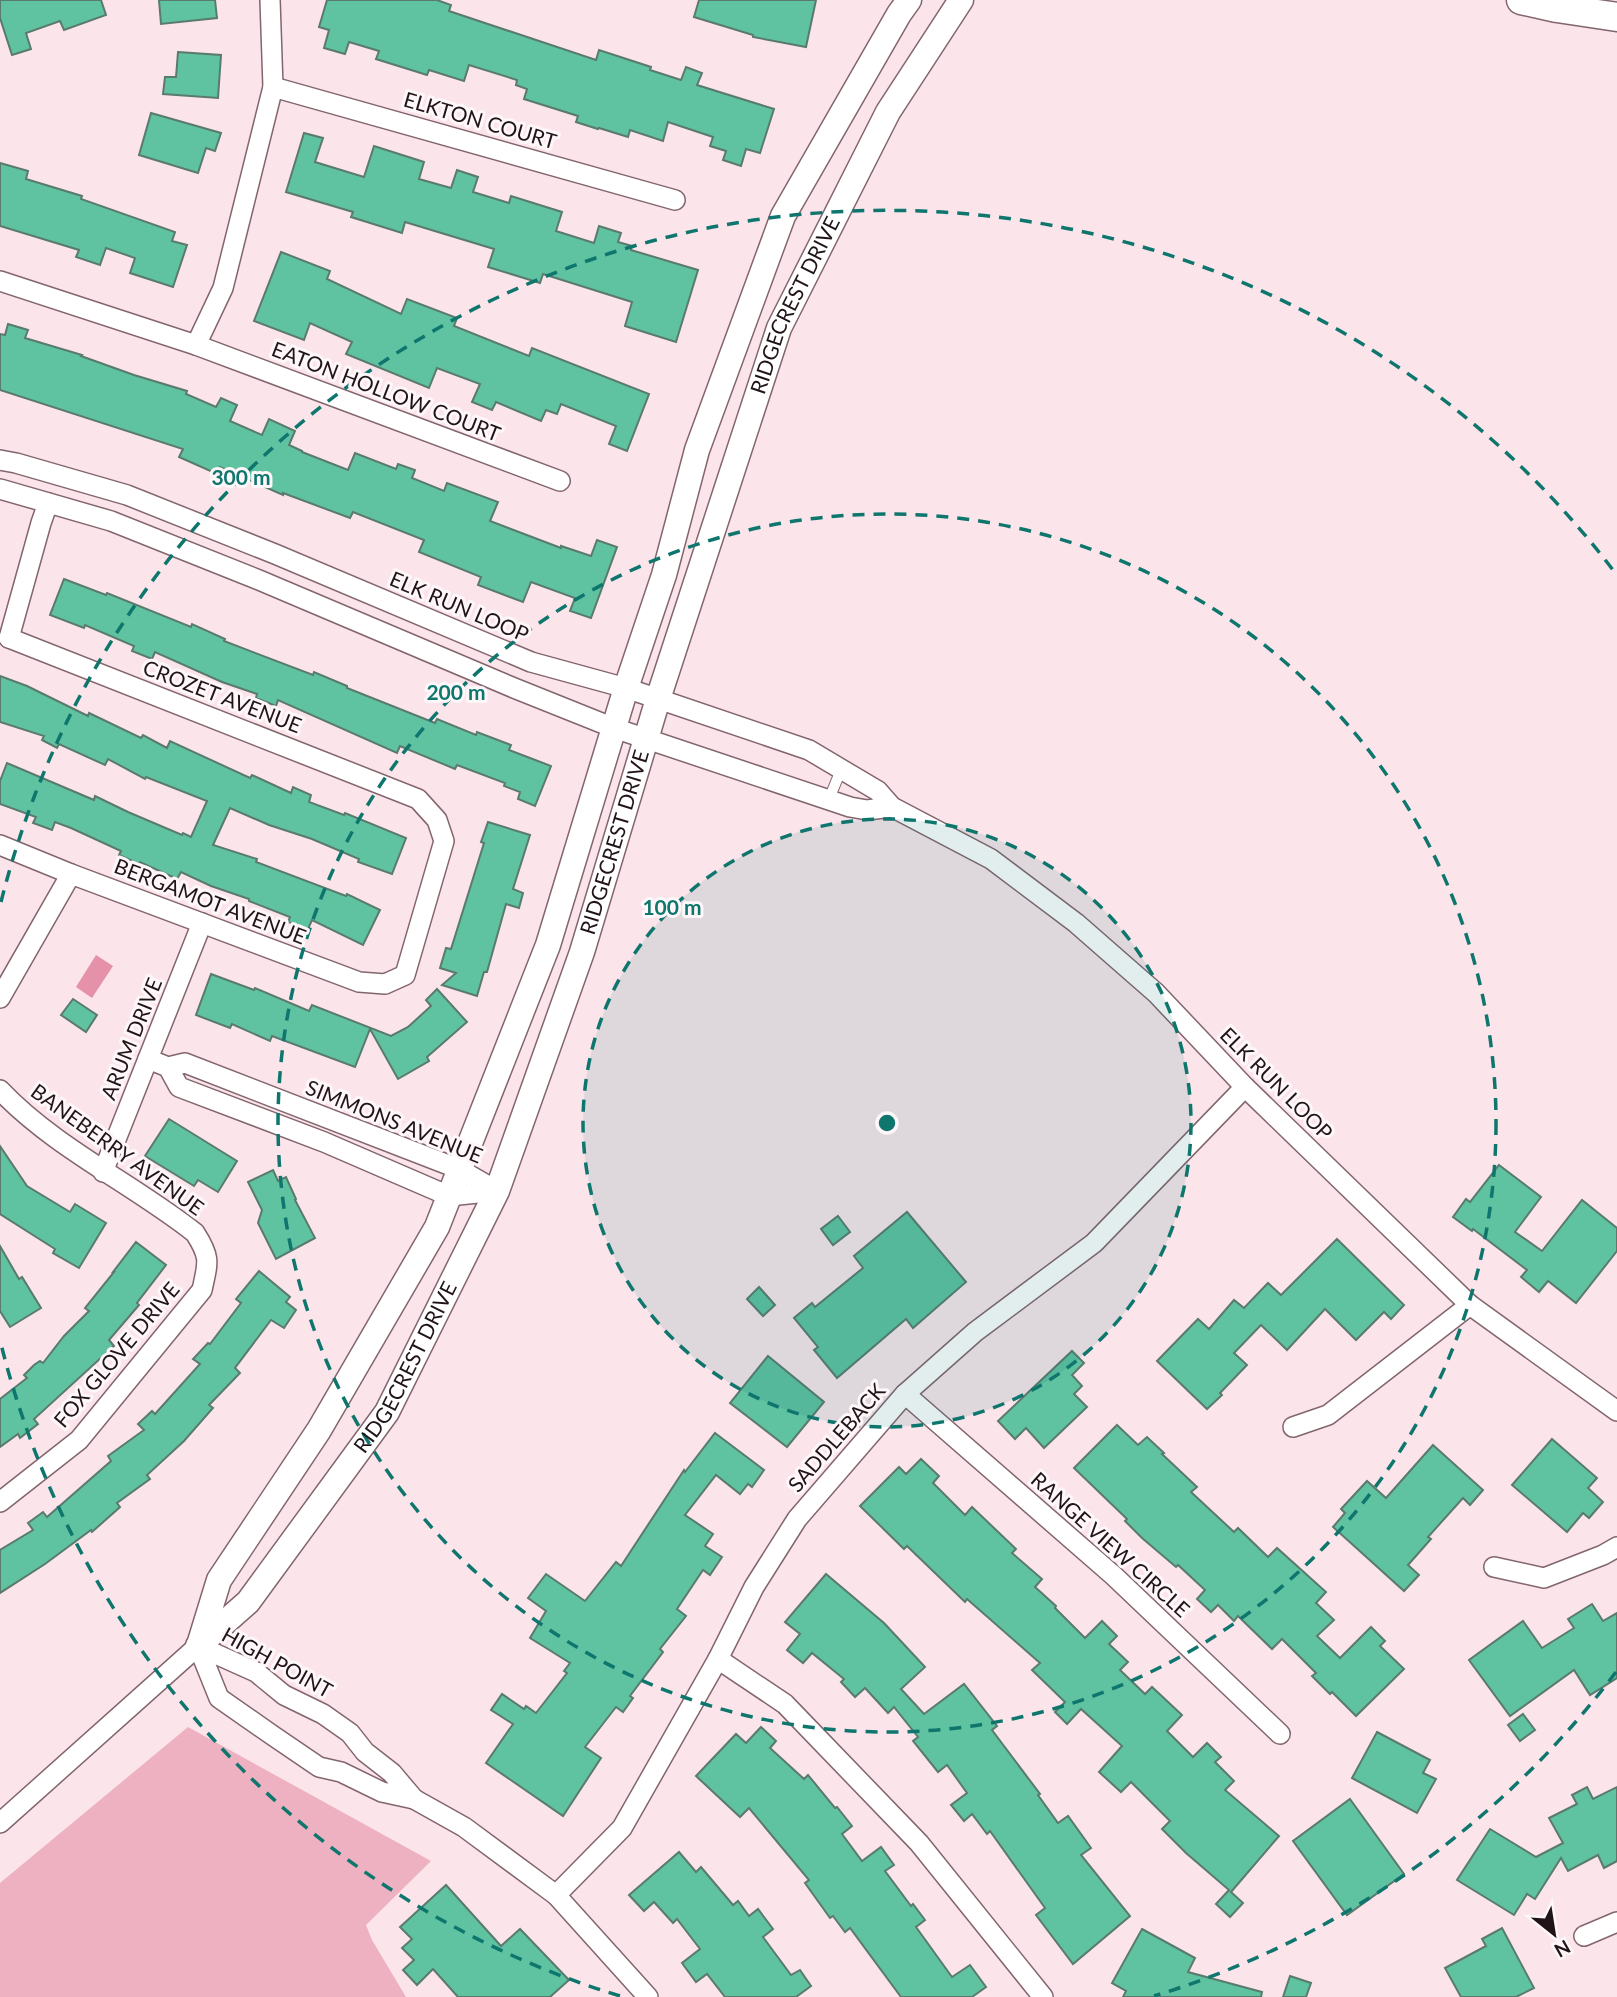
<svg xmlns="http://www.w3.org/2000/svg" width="1617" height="1997" viewBox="0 0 1617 1997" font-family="Lato,sans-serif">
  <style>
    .green { fill: #edb1c1 }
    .water { fill: #e591aa }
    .building { fill: #5fc2a1; stroke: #5a7a6e; stroke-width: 2 }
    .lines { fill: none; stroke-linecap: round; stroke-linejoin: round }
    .service-casing { stroke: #83656d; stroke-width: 12 }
    .minor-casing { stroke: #83656d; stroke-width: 22 }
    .tertiary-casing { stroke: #83656d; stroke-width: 27 }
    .secondary-casing { stroke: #83656d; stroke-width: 31 }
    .service { stroke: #fff; stroke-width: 10 }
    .minor { stroke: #fff; stroke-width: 19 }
    .tertiary { stroke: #fff; stroke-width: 24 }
    .secondary { stroke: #fff; stroke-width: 28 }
    .ring { fill: none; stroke: #0f766e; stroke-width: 3.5; stroke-dasharray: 12 9 }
    .labels { text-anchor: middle; stroke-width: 6; stroke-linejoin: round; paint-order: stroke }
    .street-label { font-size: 21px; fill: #201418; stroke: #fef7f9 }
    .centre { fill: #0f766e; stroke: #fef7f9; stroke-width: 3.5 }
    .ring-label { font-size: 21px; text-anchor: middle; font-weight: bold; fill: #0f766e; stroke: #fef7f9; stroke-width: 6; stroke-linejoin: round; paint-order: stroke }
  </style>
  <rect width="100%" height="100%" fill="#fbe5eb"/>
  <path class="green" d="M188,1727L431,1861L366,1925L372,1940L406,1997H0V1883Z"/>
  <path class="water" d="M96,955L113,966L92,998L76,987Z"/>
  <g class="building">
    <path d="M0,0H101L106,15L64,30L60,21L26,33L31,49L12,55L0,18Z"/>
    <path d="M159,0H215L217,18L161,24Z"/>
    <path d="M327,0H437L451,5L449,11L596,60L599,50L651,67L650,70L681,80L686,67L702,73L697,85L774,109L760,153L746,149L741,166L723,160L726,151L710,146L713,137L668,122L663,141L630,130L628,137L599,128L598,129L576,122L578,116L524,99L527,89L516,85L517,80L469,65L464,81L429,70L427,75L376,59L379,51L349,42L345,54L324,48L329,30L319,27Z"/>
    <path d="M699,0H816L806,47L753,37V35L694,17Z"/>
    <path d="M178,52L221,55L218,98L163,94L165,77H176Z"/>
    <path d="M151,113L221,133L215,151L206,148L198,173L139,155Z"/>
    <path d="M304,133L323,138L315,162L364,177L374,146L424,162L419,179L451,188L457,170L478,177L473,192L509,203L511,196L562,212L556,231L594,243L599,226L621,233L618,242L632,246L631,250L698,270L676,342L625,326L632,302L543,274L540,283L488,267L494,249L405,222L402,233L351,217L353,212L286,192Z"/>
    <path d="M0,163L28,171L26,179L82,196L81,199L175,232L172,241L187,245L173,287L130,273L135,258L106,248L100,265L76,257L79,250L0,226Z"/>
    <path d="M281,252L330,271L327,279L401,314L407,299L457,318L454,326L529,356L532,348L649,394L627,451L609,444L616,426L561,404L557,414L546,410L541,421L496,402L492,410L472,402L480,384L437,368L429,388L346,354L352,342L310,323L304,340L254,321Z"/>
    <path d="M8,324L28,330L25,338L82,355L81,356L134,375L187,391L186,394L216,407L221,398L237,405L230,421L262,435L269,419L295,431L289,445L302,451V452L348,470L355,453L396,469L398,464L415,470L412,478L444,491L447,483L498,502L490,521L561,548V546L591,556L597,540L617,547L591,618L570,611L575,598L531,582L523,602L478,585L481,577L419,552L424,540L353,512L350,518L283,493V495L220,467L217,474L179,457L183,449L0,390V334L5,335Z"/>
    <path d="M64,579L106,595L107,593L191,627L192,624L225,639L224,641L313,675L314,672L347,686V688L435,723L437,719L476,735L477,732L511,745L509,750L551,766L535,806L518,799L520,792L504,786L505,783L457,765L455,769L400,746L397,753L278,700L276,706L256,698L257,694L222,682L155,652L152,659L132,651L134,646L85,625L84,628L50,615Z"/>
    <path d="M0,676L27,686L88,716L89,713L141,738L143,735L167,748L170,741L250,778L252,775L291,793L293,787L311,795L309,802L344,815L345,813L406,838L392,874L358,862L359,859L312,839L269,825L230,808L213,845L257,859L256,862L346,896L347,894L380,910L363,945L312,920L308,929L288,922L290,917L249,901V899L211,886L181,872L177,879L140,862L139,864L119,855L121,851L71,828L55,822L52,830L33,823L36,817L0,804V781L7,763L94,800L95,796L128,812L182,835L183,833L191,837L207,801L146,777L145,779L108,759L105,765L59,744L57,748L42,740L44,736L0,722Z"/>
    <path d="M488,822L530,835L513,889L523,893L519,908L506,904L487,972H484L477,996L442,985L456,973L440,968L446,948L451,949L484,843L481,842Z"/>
    <path d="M211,974L254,990L255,988L309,1011L312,1005L391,1036L408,1027L431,1006L426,1000L437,989L467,1022L427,1057L429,1061L398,1079L370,1029L355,1067L272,1036L270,1041L232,1024L230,1028L196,1015Z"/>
    <path d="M73,999L97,1015L86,1032L61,1015Z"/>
    <path d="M169,1119L237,1161L218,1192L198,1180L194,1186L145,1156Z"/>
    <path d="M0,1146L27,1186L70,1212L75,1204L106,1223L79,1268L53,1253L55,1249L0,1214Z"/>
    <path d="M1499,1165L1541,1197L1515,1232L1542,1251L1582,1200L1617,1228V1251L1576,1303L1548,1281L1539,1292L1521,1277L1527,1270L1473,1229L1472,1231L1453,1217L1466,1199L1470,1202Z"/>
    <path d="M273,1170L278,1181L286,1177L296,1199L295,1200L315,1238L276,1259L258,1223L262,1210L248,1182Z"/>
    <path d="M907,1212L966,1282L913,1328L906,1319L837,1378L814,1350L818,1347L794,1318L812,1303L815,1307L863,1268L854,1256Z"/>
    <path d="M838,1216L850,1232L833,1245L821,1229Z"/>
    <path d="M1337,1239L1404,1305L1391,1319L1384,1312L1356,1340L1325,1309L1287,1350L1261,1325L1234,1353L1247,1365L1220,1393L1222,1395L1207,1409L1157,1361L1198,1319L1209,1329L1234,1300L1244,1308L1268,1283L1281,1295Z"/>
    <path d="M136,1242L166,1265L137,1303L139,1305L109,1340L114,1346L34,1419L38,1424L20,1438L18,1434L0,1447V1399L27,1378L24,1375L34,1365L40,1361L43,1363L64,1336L89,1311L85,1308L114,1272H113Z"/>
    <path d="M0,1246L19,1279L22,1277L41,1308L10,1327L0,1311Z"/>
    <path d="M259,1271L290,1297L286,1302L296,1310L284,1328L271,1320L235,1368L240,1373L209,1405L213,1408L184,1441L147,1475L150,1479L117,1503L120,1507L92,1532L91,1530L45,1564L0,1593V1550L33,1530L28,1523L43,1512L47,1517L111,1461L108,1456L144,1430L138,1424L152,1411L155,1414L200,1364L193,1359L208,1343L210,1344L241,1303L236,1299Z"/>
    <path d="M759,1287L775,1305L763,1316L747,1299Z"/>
    <path d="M1072,1351L1084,1363L1072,1375L1082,1386L1074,1394L1087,1407L1044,1448L1026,1428L1015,1439L998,1421Z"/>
    <path d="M768,1356L824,1402L787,1447L730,1403Z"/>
    <path d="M1117,1425L1138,1445L1147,1437L1164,1453L1162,1454L1197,1487L1191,1492L1234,1532L1238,1528L1268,1557L1277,1548L1326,1592L1316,1603L1334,1620L1317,1636L1340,1658L1371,1627L1385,1641L1380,1646L1404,1669L1356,1716L1332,1692L1330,1694L1312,1676L1316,1673L1282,1639L1272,1649L1238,1616L1234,1621L1218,1605L1211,1612L1197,1599L1205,1590L1178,1565L1176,1567L1142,1538L1125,1521L1127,1519L1074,1468Z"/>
    <path d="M715,1433L764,1470L752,1487L748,1484L740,1494L716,1475L685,1515L713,1534L705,1546L722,1557L710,1575L703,1570L677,1609L686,1616L660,1649L663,1652L630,1696L633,1698L623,1712L616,1707L585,1747L601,1758L563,1816L486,1763L513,1724L491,1710L502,1694L524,1709L526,1706L536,1713L567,1673L564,1671L570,1663L530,1638L546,1611L528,1598L546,1574L585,1601L616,1562L621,1566L684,1470L685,1472Z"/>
    <path d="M1552,1439L1597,1478L1588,1488L1603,1502L1589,1518L1583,1513L1567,1532L1512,1485Z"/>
    <path d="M1433,1445L1483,1490L1470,1505L1463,1498L1428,1537L1431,1539L1408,1565L1419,1575L1404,1591L1333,1527L1345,1513L1341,1509L1367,1481L1386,1498Z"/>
    <path d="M921,1459L939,1476L933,1483L965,1515L972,1507L1016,1549L1012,1553L1042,1579L1035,1587L1056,1606L1055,1608L1085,1638L1102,1621L1117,1636L1109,1644L1128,1662L1120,1670L1145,1694L1152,1687L1182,1715L1167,1731L1193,1757L1207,1743L1221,1757L1215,1762L1234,1781L1225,1790L1279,1836L1231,1892L1243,1903L1230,1917L1216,1904L1229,1890L1186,1853L1162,1829L1170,1821L1131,1782L1121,1792L1099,1772L1122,1746L1081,1709L1067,1724L1055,1712L1065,1702L1032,1670L1040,1663L967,1599L965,1602L907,1546L904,1549L860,1506L899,1467L906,1474Z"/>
    <path d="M826,1574L884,1623L925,1667L901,1689L924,1714L964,1684L997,1726L992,1730L1040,1794L1038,1795L1058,1823L1068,1816L1091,1848L1081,1855L1130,1916L1073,1964L1036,1915L1045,1908L990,1831L987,1834L972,1814L964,1821L951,1805L967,1793L947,1765L938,1772L913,1741L918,1737L894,1707L888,1713L865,1688L855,1697L841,1682L844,1679L812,1653L803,1663L787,1650L800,1634L785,1622Z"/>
    <path d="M1592,1604L1603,1621L1617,1613V1678L1590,1695L1574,1670L1510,1716L1469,1660L1523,1621L1542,1648L1574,1628L1568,1619Z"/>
    <path d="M1523,1714L1535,1730L1520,1741L1508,1725Z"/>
    <path d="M761,1727L776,1741L770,1748L804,1779L808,1775L835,1808L837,1807L852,1826L842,1834L862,1861L881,1847L894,1865L885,1871L911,1906L913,1904L925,1920L916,1927L952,1977L970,1965L986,1987L972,1997H901L850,1928L845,1932L833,1916L830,1918L805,1883L809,1880L749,1808L740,1817L696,1776L736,1734L746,1743Z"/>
    <path d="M1377,1732L1430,1760L1423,1773L1436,1779L1417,1813L1352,1778Z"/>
    <path d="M1587,1787L1593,1799L1617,1787V1861L1604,1868L1598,1855L1568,1871L1561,1858L1535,1899L1527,1894L1514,1915L1457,1880L1490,1829L1536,1857L1563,1843L1549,1818L1577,1804L1572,1795Z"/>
    <path d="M1350,1799L1404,1874L1347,1915L1293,1841Z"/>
    <path d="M679,1852L696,1872L701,1867L733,1905L738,1901L749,1916L758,1909L773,1929L763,1937L791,1975L800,1970L811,1986L796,1997H725L707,1974L696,1982L682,1963L700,1949L677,1919L673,1923L654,1902L644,1911L629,1895Z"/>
    <path d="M446,1885L501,1946L520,1929L569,1980L550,1997H458L433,1969L417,1985L403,1970L414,1960L402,1948L412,1939L400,1927Z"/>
    <path d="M1502,1928L1534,1988L1516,1997H1461L1445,1968L1486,1946L1482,1939Z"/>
    <path d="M1142,1929L1195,1958L1188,1972L1262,1992L1261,1997H1123L1126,1991L1112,1983Z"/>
    <path d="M1290,1976L1311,1983L1306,1997H1283Z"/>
  </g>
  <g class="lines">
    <defs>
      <path id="service" d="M829,799L841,770"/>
      <g id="minor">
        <path d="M273,87L675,200"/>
        <path d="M0,281L196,345L560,481"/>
        <path d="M196,345L223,288L273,87L270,0"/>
        <path d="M0,460L16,463L127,495L275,554L531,662L626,688L809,750L878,791L892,807L991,859L1076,923L1156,993L1245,1087L1470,1305L1617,1411"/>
        <path d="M0,489L111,521L259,580L514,688L614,728L850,807L867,810L892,807"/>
        <path d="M9,638L41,523L48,503"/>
        <path d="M0,845L71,874L359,982L385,984L405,975L444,841L437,820L418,799L9,638"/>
        <path d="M0,998L71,874"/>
        <path d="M148,1059L168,1067L185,1063L459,1169L497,1191L449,1196L324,1142L179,1087L168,1067"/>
        <path d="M0,1090C55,1148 133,1184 195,1233C211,1258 208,1262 202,1290L79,1440L0,1502"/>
        <path d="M103,1172L202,923"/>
        <path d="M905,1394L1114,1576L1280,1734"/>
        <path d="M1293,1427L1328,1415L1470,1305"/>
        <path d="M1494,1567L1544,1578L1603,1555L1617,1547"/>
        <path d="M198,1646L256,1672L284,1695L323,1714L350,1733L365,1752L392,1773L414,1799L382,1792L341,1772L319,1767L272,1735L219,1698Z"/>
        <path d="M718,1659L785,1704L919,1843L1043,1997"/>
        <path d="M414,1799L464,1827L556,1895L648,1997"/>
        <path d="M0,1823L198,1646"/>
        <path d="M556,1895L622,1828L718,1659L754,1587L797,1519L905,1394L975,1332L1094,1243L1245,1087"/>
        <path d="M1584,1936L1617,1922"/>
      </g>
      <g id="tertiary">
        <path d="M199,1645L219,1580L319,1430L437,1227L548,945L626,688L664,575L697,450L783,216L899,14L909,0"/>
        <path id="s1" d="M198,1646L248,1602L387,1412L497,1191L582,952L658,699L779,328L888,112L961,0"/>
      </g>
      <path id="secondary" d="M1521,0L1557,8L1617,17"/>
    </defs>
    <use href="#service" class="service-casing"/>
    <use href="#minor" class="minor-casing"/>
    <use href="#tertiary" class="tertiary-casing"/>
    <use href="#secondary" class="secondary-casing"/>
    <use href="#service" class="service"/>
    <use href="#minor" class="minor"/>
    <use href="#tertiary" class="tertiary"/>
    <use href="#secondary" class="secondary"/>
  </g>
  <circle cx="887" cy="1123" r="304" fill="#0f766e" fill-opacity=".12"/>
  <g class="ring">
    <circle cx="887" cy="1123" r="304"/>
    <circle cx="887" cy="1123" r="609"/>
    <path d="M1616 1672A913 913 0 0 1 1154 1996M620 1996A913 913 0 0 1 1 1344M1 902A913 913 0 0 1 1616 574"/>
  </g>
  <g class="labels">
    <g class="street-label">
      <text transform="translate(480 121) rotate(16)" y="7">ELKTON COURT</text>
      <text dy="7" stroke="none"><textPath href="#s1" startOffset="1484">RIDGECREST DRIVE</textPath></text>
      <text transform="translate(386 392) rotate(21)" y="7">EATON HOLLOW COURT</text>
      <text transform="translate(459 607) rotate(23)" y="7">ELK RUN LOOP</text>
      <text transform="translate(222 697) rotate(21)" y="7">CROZET AVENUE</text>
      <text dy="7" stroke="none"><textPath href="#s1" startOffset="917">RIDGECREST DRIVE</textPath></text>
      <text transform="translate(210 902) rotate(21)" y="7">BERGAMOT AVENUE</text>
      <text transform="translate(132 1039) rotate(-68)" y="7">ARUM DRIVE</text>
      <text transform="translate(1276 1084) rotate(45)" y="7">ELK RUN LOOP</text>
      <text transform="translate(394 1122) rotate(22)" y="7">SIMMONS AVENUE</text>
      <text transform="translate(117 1150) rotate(36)" y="7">BANEBERRY AVENUE</text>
      <text transform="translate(117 1355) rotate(-50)" y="7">FOX GLOVE DRIVE</text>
      <text dy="7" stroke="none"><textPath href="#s1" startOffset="350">RIDGECREST DRIVE</textPath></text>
      <text transform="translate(837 1438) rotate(-49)" y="7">SADDLEBACK</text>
      <text transform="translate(1110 1545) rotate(42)" y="7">RANGE VIEW CIRCLE</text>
      <text transform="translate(277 1663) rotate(29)" y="7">HIGH POINT</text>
    </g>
  </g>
  <circle cx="887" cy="1123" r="10" class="centre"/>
  <g class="ring-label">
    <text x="241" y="485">300 m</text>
    <text x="456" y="700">200 m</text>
    <text x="672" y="915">100 m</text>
  </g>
  <g transform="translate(1554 1934) rotate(150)" stroke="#fef7f9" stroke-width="5" paint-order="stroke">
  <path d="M0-5L12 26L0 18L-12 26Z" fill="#201418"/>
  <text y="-10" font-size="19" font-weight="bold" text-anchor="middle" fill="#201418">N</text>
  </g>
</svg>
